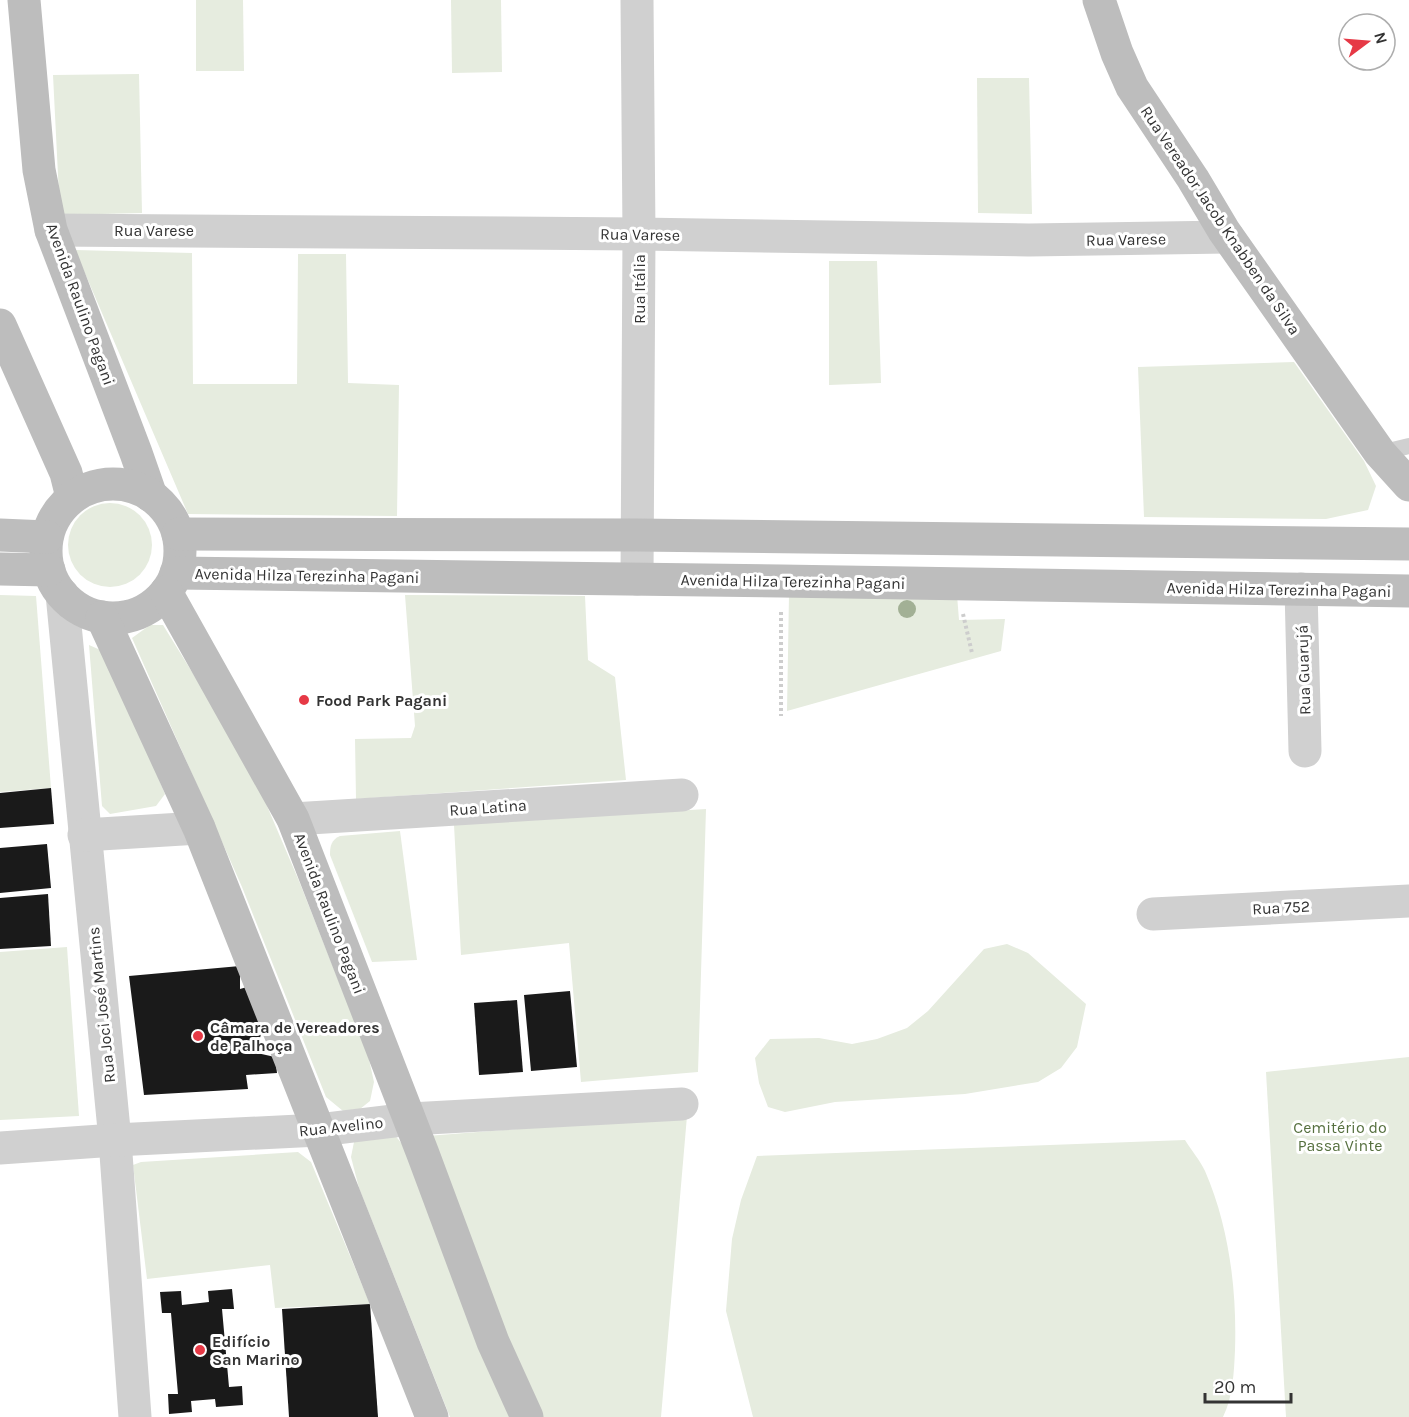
<svg xmlns="http://www.w3.org/2000/svg" width="1409" height="1417" viewBox="0 0 1409 1417" font-family="Karla,sans-serif">
  <style>
    .green { fill: #e6ecdf }
    .building { fill: #1a1a1a }
    .lines { fill: none; stroke-linecap: round; stroke-linejoin: round }
    .path { stroke: #cdcdcd; stroke-width: 4; stroke-dasharray: 3 3; stroke-linecap: butt }
    .service { stroke: #d0d0d0; stroke-width: 16 }
    .minor { stroke: #d0d0d0; stroke-width: 33 }
    .secondary { stroke: #bdbdbd; stroke-width: 33 }
    .tree { fill: #a2b095 }
    .poi-dot { fill: #e63946; stroke: #fff; stroke-width: 2 }
    .labels { text-anchor: middle; stroke-width: 6; stroke-linejoin: round; paint-order: stroke }
    .street-label { font-size: 16px; fill: #333; stroke: #fff }
    .poi-label { font-size: 16px; font-weight: bold; fill: #333; stroke: #fff; text-anchor: start }
    .park-label { font-size: 16px; fill: #56703f; stroke: #fff }
  </style>
  <rect width="100%" height="100%" fill="#fff"/>
  <g class="green">
    <path d="M196,0H243L244,71H196Z"/>
    <path d="M451,0H501L502,72L452,73Z"/>
    <path d="M139,74L142,213L60,215L53,75Z"/>
    <path d="M977,78H1029L1032,214L978,213Z"/>
    <path d="M75,250L192,253L193,384H297L298,254H346L348,383L399,385L397,516L188,514Z"/>
    <path d="M829,261H877L881,383L829,385Z"/>
    <path d="M1294,362L1364,461L1376,486L1368,510L1326,519L1144,517L1138,367Z"/>
    <circle cx="110" cy="545" r="42"/>
    <path d="M789,594L957,595L959,620L1005,619L1001,651L787,711Z"/>
    <path d="M0,595L36,596L51,788L0,792Z"/>
    <path d="M405,595L585,596L588,660L615,677L626,780L356,799L355,739L411,738L415,726Z"/>
    <path d="M150,625H163L250,766L299,881L368,1055L374,1082L370,1101L360,1109L343,1111L326,1097L242,887L132,638Z"/>
    <path d="M89,645L105,652L165,794L156,806L110,814L102,806Z"/>
    <path d="M706,809L698,1072L581,1082L569,943L461,955L454,825Z"/>
    <path d="M400,831L417,960L372,962L330,855C330,846 331,840 340,836Z"/>
    <path d="M1007,944L1028,953L1086,1004L1077,1047L1061,1068L1038,1082L965,1094L835,1102L785,1112L768,1107L759,1083L755,1058L770,1039L819,1038L852,1044L877,1039L907,1028L928,1011L984,949Z"/>
    <path d="M67,947L79,1116L0,1120V952Z"/>
    <path d="M1409,1057V1417H1286L1266,1072Z"/>
    <path d="M687,1116L661,1417H540L427,1136Z"/>
    <path d="M394,1134L402,1144L513,1417H450L359,1188L351,1157L354,1142Z"/>
    <path d="M1185,1140C1191,1150 1200,1160 1205,1171C1229,1226 1237,1290 1235,1350C1234,1372 1233,1397 1223,1417H753L726,1311L732,1239L741,1200L757,1156Z"/>
    <path d="M298,1152L311,1162L370,1304L275,1308L270,1265L147,1279L133,1165L141,1162Z"/>
  </g>
  <g class="building">
    <path d="M51,788L54,824L0,828V793Z"/>
    <path d="M47,844L51,888L0,893V848Z"/>
    <path d="M48,894L51,946L0,949V898Z"/>
    <path d="M240,966V989L254,985L264,1019L257,1053L275,1057L277,1073L246,1075L248,1089L144,1095L129,976Z"/>
    <path d="M570,991L577,1067L531,1071L524,995Z"/>
    <path d="M517,1000L523,1072L479,1075L474,1003Z"/>
    <path d="M232,1289L234,1309H222L229,1387L242,1386L243,1405L216,1407L215,1399L191,1401L192,1412L169,1414L168,1394H178L171,1313H162L160,1292L181,1291L182,1305L209,1302L208,1291Z"/>
    <path d="M370,1304L378,1417H289L282,1309Z"/>
  </g>
  <g class="lines">
    <g class="path">
      <path d="M781,612V716"/>
      <path d="M963,614L972,653"/>
    </g>
    <path class="service" d="M1380,453L1409,446"/>
    <g class="minor">
      <path d="M51,230L639,234L1029,240L1228,237"/>
      <path d="M637,579L639,234L637,0"/>
      <path d="M1301,589L1305,751"/>
      <path d="M62,594L115,1140L135,1417"/>
      <path d="M293,819L682,795"/>
      <path d="M84,835L199,828"/>
      <path d="M1153,914L1409,901"/>
      <path d="M0,1148L115,1140L319,1130L410,1119L682,1104"/>
    </g>
    <g class="secondary">
      <path d="M24,0L39,170L51,230L136,453L151,496"/>
      <path d="M1099,0L1117,53L1132,87L1193,179L1224,231L1380,453L1409,485"/>
      <path d="M0,325L66,473L72,497"/>
      <circle cx="113" cy="551" r="67"/>
      <path d="M178,534L637,535L1409,544"/>
      <path d="M0,535L47,537"/>
      <path d="M0,569L49,570"/>
      <path d="M176,573L781,581L1409,591"/>
      <path d="M166,592L293,819L423,1154L493,1342L527,1417"/>
      <path d="M102,617L199,828L432,1417"/>
    </g>
  </g>
  <circle class="tree" cx="907" cy="609" r="9"/>
  <g class="poi-dot">
    <circle cx="304" cy="700" r="6"/>
    <circle cx="198" cy="1036" r="6"/>
    <circle cx="200" cy="1350" r="6"/>
  </g>
  <g class="labels">
    <g class="street-label">
      <text transform="translate(1221 220) rotate(56)" y="6">Rua Vereador Jacob Knabben da Silva</text>
      <text x="154" y="236">Rua Varese</text>
      <text transform="translate(640 234) rotate(1)" y="6">Rua Varese</text>
      <text transform="translate(1126 239) rotate(-1)" y="6">Rua Varese</text>
      <text transform="translate(639 289) rotate(-90)" y="6">Rua Itália</text>
      <text transform="translate(81 304) rotate(70)" y="6">Avenida Raulino Pagani</text>
      <text transform="translate(307 575) rotate(1)" y="6">Avenida Hilza Terezinha Pagani</text>
      <text transform="translate(793 581) rotate(1)" y="6">Avenida Hilza Terezinha Pagani</text>
      <text transform="translate(1279 589) rotate(1)" y="6">Avenida Hilza Terezinha Pagani</text>
      <text transform="translate(1303 670) rotate(-92)" y="6">Rua Guarujá</text>
      <text transform="translate(488 807) rotate(-4)" y="6">Rua Latina</text>
      <text transform="translate(1281 907) rotate(-3)" y="6">Rua 752</text>
      <text transform="translate(330 913) rotate(69)" y="6">Avenida Raulino Pagani</text>
      <text transform="translate(101 1005) rotate(-96)" y="6">Rua Joci José Martins</text>
      <text transform="translate(341 1126) rotate(-6)" y="6">Rua Avelino</text>
    </g>
    <g class="poi-label">
      <text x="316" y="706">Food Park Pagani</text>
      <text x="210" y="1033">Câmara de Vereadores<tspan x="210" dy="18">de Palhoça</tspan></text>
      <text x="212" y="1347">Edifício<tspan x="212" dy="18">San Marino</tspan></text>
    </g>
    <g class="park-label">
      <text x="1340" y="1133">Cemitério do<tspan x="1340" dy="18">Passa Vinte</tspan></text>
    </g>
  </g>
  <g transform="translate(1367 42) rotate(74)"><circle r="28" fill="#ffffff" stroke="#adadad" stroke-width="1.5"/>
  <path d="M0-4.5L10 22L0 15L-10 22Z" fill="#e63946"/>
  <text y="-9" font-size="16" font-weight="bold" text-anchor="middle" fill="#333333">N</text>
  </g>
  <path d="M1205 1393v9h86v-9" fill="none" stroke="#333333" stroke-width="3"/>
  <text x="1214" y="1393" font-size="18" fill="#333333" stroke="#ffffff" stroke-width="4.5" paint-order="stroke">20 m</text>
</svg>
